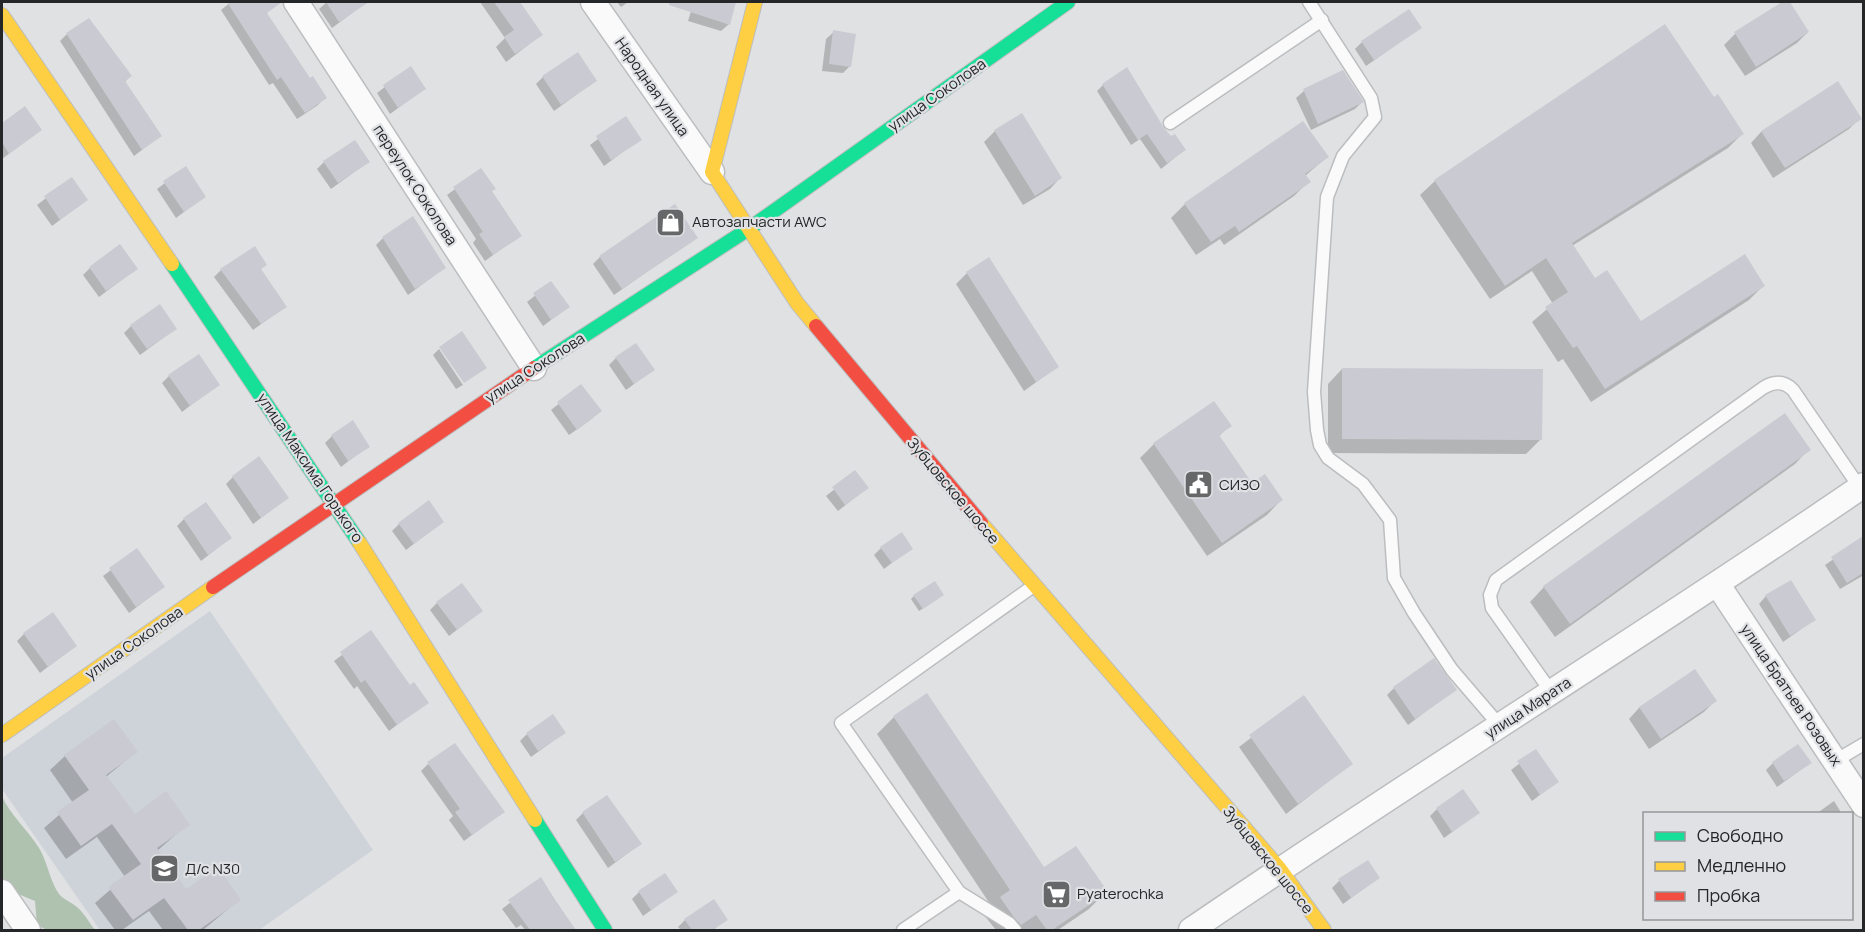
<svg xmlns="http://www.w3.org/2000/svg" width="1865" height="932" viewBox="0 0 1865 932" font-family="Manrope,sans-serif">
  <style>
    .built { fill: #ced3d9 }
    .forest { fill: #afc1af }
    .shadow { fill: #0003 }
    .building { fill: #cacbd2 }
    .lines { fill: none; stroke-linecap: round; stroke-linejoin: round }
    .lane-casing { stroke: #bcbdbf; stroke-width: 15 }
    .street-casing { stroke: #bcbdbf; stroke-width: 27 }
    .fast-casing { stroke: #bcbdbf; stroke-width: 16 }
    .slow-casing { stroke: #bcbdbf; stroke-width: 16 }
    .jam-casing { stroke: #bcbdbf; stroke-width: 16 }
    .lane { stroke: #fafafb; stroke-width: 12 }
    .street { stroke: #fafafb; stroke-width: 24 }
    .fast { stroke: #16e098; stroke-width: 14 }
    .slow { stroke: #ffcf43; stroke-width: 14 }
    .jam { stroke: #f24e42; stroke-width: 14 }
    .labels { text-anchor: middle; stroke-width: 4.5; stroke-linejoin: round; paint-order: stroke }
    .street-label { font-size: 15px; fill: #252627; stroke: #dfe1e4 }
    .poi-label { font-size: 15px; fill: #252627; stroke: #dfe1e4; text-anchor: start }
  </style>
  <rect width="100%" height="100%" fill="#e0e1e3"/>
  <path class="built" d="M210,611L373,850L259,930H100L2,789V758Z"/>
  <path class="forest" d="M2,796C10,815 27,829 39,848C47,861 49,877 57,891C62,900 71,901 78,908C85,914 90,924 95,930H47L37,925L35,901L11,891L2,880Z"/>
  <g class="shadow">
    <path d="M231,2H261L267,11L265,13L309,80L325,97L318,105L297,119L273,83L269,85L221,10Z"/>
    <path d="M327,2H362L364,4L332,28L319,9Z"/>
    <path d="M480,2H518L541,35L506,62L496,47L505,38Z"/>
    <path d="M617,2H628L621,7Z"/>
    <path d="M694,2H735L729,24L721,31L688,21Z"/>
    <path d="M1785,2H1788L1808,32L1797,43L1745,76L1724,45L1735,34Z"/>
    <path d="M1665,26L1713,99L1742,134L1728,148L1572,246L1595,280L1640,323L1763,286L1749,300L1591,402L1563,359L1558,362L1532,322L1553,304L1532,271L1490,299L1420,195L1435,181Z"/>
    <path d="M1420,28L1366,66L1355,49L1362,42Z"/>
    <path d="M834,32L850,66L843,73L822,71L826,39Z"/>
    <path d="M67,34L130,76L124,83L160,136L134,156L60,41Z"/>
    <path d="M410,68L424,89L390,114L377,93Z"/>
    <path d="M1343,72L1362,102L1355,109L1311,130L1296,98L1304,91Z"/>
    <path d="M543,77L595,81L554,111L536,84Z"/>
    <path d="M1837,83L1860,118L1849,129L1773,178L1751,143L1761,132Z"/>
    <path d="M1103,85L1162,129L1184,150L1161,169L1140,139L1131,145L1097,91Z"/>
    <path d="M25,108L40,130L2,159V125Z"/>
    <path d="M626,118L640,139L604,166L590,145Z"/>
    <path d="M995,131L1060,178L1050,189L1023,205L984,142Z"/>
    <path d="M1327,157L1305,176L1309,181L1294,196L1224,245L1220,239L1196,255L1171,218L1185,204Z"/>
    <path d="M324,162H368L331,189L317,169Z"/>
    <path d="M185,168L204,197L176,218L157,189Z"/>
    <path d="M481,170L490,192L520,235L485,261L473,243L476,239L447,195Z"/>
    <path d="M71,179L86,200L52,226L37,205Z"/>
    <path d="M696,237L614,295L593,264L600,257Z"/>
    <path d="M383,238L444,268L408,295L376,245Z"/>
    <path d="M265,265L260,270L285,307L253,330L214,277L221,270Z"/>
    <path d="M90,268L136,269L99,297L83,275Z"/>
    <path d="M967,273L1057,367L1024,391L956,284Z"/>
    <path d="M551,283L568,307L543,326L527,302Z"/>
    <path d="M131,326L175,329L140,355L124,333Z"/>
    <path d="M439,349L463,385L456,389L433,355Z"/>
    <path d="M616,358L653,370L626,390L609,365Z"/>
    <path d="M1342,369L1541,439L1526,454L1328,453V384Z"/>
    <path d="M169,376L218,384L182,412L162,383Z"/>
    <path d="M581,386L593,418L569,435L551,410Z"/>
    <path d="M1230,425L1218,437L1252,485L1281,500L1267,515L1207,556L1140,458L1154,444Z"/>
    <path d="M332,436L368,446L341,467L325,443Z"/>
    <path d="M1809,449L1795,464L1555,637L1530,602L1544,587Z"/>
    <path d="M855,473L867,488L838,511L826,496Z"/>
    <path d="M233,477L287,498L253,524L226,484Z"/>
    <path d="M184,519L230,538L201,561L177,526Z"/>
    <path d="M442,522L406,550L392,531L399,524Z"/>
    <path d="M1864,538V575L1840,589L1825,565Z"/>
    <path d="M881,548H911L884,569L874,555Z"/>
    <path d="M137,550L163,587L129,613L103,576Z"/>
    <path d="M914,596L939,598L919,611L911,599Z"/>
    <path d="M1766,596L1814,620L1783,642L1759,604Z"/>
    <path d="M437,603L481,611L449,636L430,610Z"/>
    <path d="M371,633L409,687L427,702L389,731L357,686L354,689L334,661Z"/>
    <path d="M24,634L75,646L40,673L17,641Z"/>
    <path d="M1695,671L1715,701L1704,712L1649,749L1629,719L1639,708Z"/>
    <path d="M1394,688L1455,689L1408,725L1387,695Z"/>
    <path d="M1303,698L1351,764L1286,814L1239,747Z"/>
    <path d="M894,717L1044,869L1106,892L1089,909L1058,930H996L984,915L992,907L877,734Z"/>
    <path d="M113,721L136,752L106,777L134,816L188,824L157,851L186,891L239,900L203,930H163L149,911L122,930H115L95,903L125,877L97,837L66,859L44,828L73,803L50,770L65,756Z"/>
    <path d="M564,733L531,757L520,741L527,734Z"/>
    <path d="M1536,751L1557,782L1532,801L1511,770Z"/>
    <path d="M1773,763H1810L1777,787L1766,770Z"/>
    <path d="M428,764L503,812L464,841L449,820L453,816L421,771Z"/>
    <path d="M1834,801L1842,814H1816Z"/>
    <path d="M1437,809L1478,813L1444,838L1430,816Z"/>
    <path d="M583,813L640,844L608,868L576,820Z"/>
    <path d="M1378,878L1343,904L1332,888L1339,881Z"/>
    <path d="M541,879L575,930H525L521,925L516,928L502,909Z"/>
    <path d="M639,892H676L643,916L632,899Z"/>
    <path d="M685,920H726L713,930H681L678,927Z"/>
  </g>
  <g class="building">
    <path d="M227,2H282L267,13L310,78L313,76L327,98L305,113L281,77L277,80Z"/>
    <path d="M326,2H369L339,22Z"/>
    <path d="M494,2H520L543,35L515,54L504,37L514,30Z"/>
    <path d="M669,2H736L730,25L669,5Z"/>
    <path d="M1782,2H1790L1809,32L1756,67L1734,32Z"/>
    <path d="M1409,9L1422,28L1374,60L1361,41Z"/>
    <path d="M89,18L132,76L125,81L162,136L142,150L66,33Z"/>
    <path d="M1665,24L1714,97L1718,94L1744,134L1572,243L1595,278L1607,270L1641,321L1745,254L1765,286L1605,389L1577,346L1573,348L1545,307L1568,292L1546,258L1505,286L1434,180Z"/>
    <path d="M833,30L856,34L851,67L829,64Z"/>
    <path d="M578,52L597,81L561,105L542,76Z"/>
    <path d="M411,66L426,89L398,108L383,85Z"/>
    <path d="M1127,67L1164,128L1171,136L1175,134L1186,150L1167,163L1147,134L1138,140L1102,84Z"/>
    <path d="M1343,70L1364,102L1318,124L1303,89Z"/>
    <path d="M1838,81L1862,119L1785,168L1761,131Z"/>
    <path d="M25,106L42,130L9,154L2,142V123Z"/>
    <path d="M1022,113L1062,178L1035,196L994,130Z"/>
    <path d="M626,116L642,140L611,160L596,136Z"/>
    <path d="M1303,121L1329,157L1305,174L1311,182L1239,232L1235,226L1211,242L1184,203Z"/>
    <path d="M355,140L370,162L338,183L323,161Z"/>
    <path d="M186,166L206,197L184,212L163,181Z"/>
    <path d="M481,168L496,189L492,191L522,236L493,255L479,234L483,232L453,187Z"/>
    <path d="M72,177L88,200L60,220L44,196Z"/>
    <path d="M675,204L698,238L622,289L599,256Z"/>
    <path d="M413,216L446,268L415,289L382,237Z"/>
    <path d="M120,244L138,269L106,291L89,267Z"/>
    <path d="M255,246L267,265L261,269L287,307L261,324L220,269Z"/>
    <path d="M989,257L1059,367L1036,382L966,272Z"/>
    <path d="M551,281L570,307L551,320L533,293Z"/>
    <path d="M160,304L177,329L147,349L130,325Z"/>
    <path d="M462,331L487,368L464,383L439,347Z"/>
    <path d="M636,343L655,370L634,384L615,357Z"/>
    <path d="M199,354L220,385L190,406L168,375Z"/>
    <path d="M1342,368L1543,369L1542,440L1342,439Z"/>
    <path d="M581,384L602,411L577,430L557,402Z"/>
    <path d="M1214,401L1232,426L1219,435L1252,483L1265,474L1283,500L1222,543L1153,443Z"/>
    <path d="M1785,413L1811,450L1570,624L1543,586Z"/>
    <path d="M353,420L370,447L348,461L331,435Z"/>
    <path d="M259,456L289,498L261,518L232,476Z"/>
    <path d="M855,470L869,488L845,505L832,487Z"/>
    <path d="M429,500L444,522L414,544L398,523Z"/>
    <path d="M206,502L232,538L208,555L183,518Z"/>
    <path d="M902,532L913,549L892,563L880,547Z"/>
    <path d="M1863,536V573L1847,583L1831,557Z"/>
    <path d="M137,548L165,587L136,607L109,568Z"/>
    <path d="M1791,580L1816,620L1790,636L1765,595Z"/>
    <path d="M935,581L944,595L923,609L913,595Z"/>
    <path d="M462,583L483,611L457,630L436,602Z"/>
    <path d="M53,612L77,646L48,667L23,633Z"/>
    <path d="M371,630L410,685L414,682L429,703L397,725L365,680L361,683L340,652Z"/>
    <path d="M1434,658L1457,690L1415,719L1393,687Z"/>
    <path d="M1695,669L1717,701L1661,739L1639,707Z"/>
    <path d="M927,693L1044,867L1076,846L1108,892L1052,930H1047L1036,915L1021,925L1013,916L1000,897L1010,890L893,716Z"/>
    <path d="M1304,695L1353,764L1298,804L1249,735Z"/>
    <path d="M553,714L566,733L538,751L526,733Z"/>
    <path d="M114,719L138,752L106,775L135,814L166,791L190,825L157,848L186,889L218,867L241,900L199,930H188L164,898L133,920L108,887L141,864L112,824L81,846L57,812L89,790L64,755Z"/>
    <path d="M455,743L505,812L472,835L455,812L460,809L427,762Z"/>
    <path d="M1798,744L1812,763L1784,781L1772,762Z"/>
    <path d="M1536,749L1559,782L1540,795L1517,761Z"/>
    <path d="M1463,789L1480,813L1452,832L1436,808Z"/>
    <path d="M607,795L642,844L615,862L582,812Z"/>
    <path d="M1368,860L1380,878L1351,898L1338,879Z"/>
    <path d="M665,873L678,892L651,910L638,891Z"/>
    <path d="M541,877L555,900L576,930H530L508,900Z"/>
    <path d="M714,899L728,920L712,930H692L684,919Z"/>
  </g>
  <g class="lines">
    <defs>
      <g id="lane">
        <path d="M1309,2L1371,98L1375,117L1343,156L1327,197L1314,392L1317,430L1320,445L1328,458L1363,484L1390,520L1394,578L1414,613L1452,670L1500,726"/>
        <path d="M1170,123L1322,20"/>
        <path d="M1552,693L1492,608L1490,595L1496,580L1763,388C1774,381 1784,381 1793,390L1860,488"/>
        <path d="M1835,761L1864,744"/>
        <path d="M959,892L1009,923L1015,930"/>
        <path d="M903,930L959,892L841,723L1032,587"/>
      </g>
      <g id="street">
        <path d="M296,2L534,368"/>
        <path d="M593,2L712,172"/>
        <path d="M1718,585L1864,805"/>
        <path d="M2,892L28,930"/>
        <path d="M1191,930C1413,778 1642,637 1864,485"/>
      </g>
      <g id="fast">
        <path d="M172,264L359,542"/>
        <path d="M534,368L750,228L1068,2"/>
        <path d="M535,820L605,930"/>
      </g>
      <g id="slow">
        <path d="M755,2L712,172L797,303L816,326"/>
        <path d="M2,15L172,264"/>
        <path d="M981,523L1280,869L1324,930"/>
        <path d="M359,542L535,820"/>
        <path d="M2,735L213,587"/>
      </g>
      <g id="jam">
        <path d="M816,326L981,523"/>
        <path d="M213,587L534,368"/>
      </g>
    </defs>
    <use href="#lane" class="lane-casing"/>
    <use href="#street" class="street-casing"/>
    <use href="#fast" class="fast-casing"/>
    <use href="#slow" class="slow-casing"/>
    <use href="#jam" class="jam-casing"/>
    <use href="#lane" class="lane"/>
    <use href="#street" class="street"/>
    <use href="#fast" class="fast"/>
    <use href="#slow" class="slow"/>
    <use href="#jam" class="jam"/>
  </g>
  <defs>
    <symbol id="shop-square" viewBox="-11 -11 22 22"><rect x="-9" y="-9" width="18" height="18" rx="4" fill="#666769" stroke="#dfe1e4"/><path d="M-5-2.5h2.3a2.7 3.5 0 0 1 5.4 0H5L5.5 6h-11ZM-1.5-2.5h3a1.5 2.3 0 0 0-3 0Z" fill="#fff"/></symbol>
    <symbol id="civic-square" viewBox="-11 -11 22 22"><rect x="-9" y="-9" width="18" height="18" rx="4" fill="#666769" stroke="#dfe1e4"/><path d="M-.6-6.5H3V-4.5H.6V-3L4-1V1h2V6H-6V1h2V-1L-.6-3ZM-1.2 2.5V6h2.4V2.5Z" fill="#fff"/></symbol>
    <symbol id="school-square" viewBox="-11 -11 22 22"><rect x="-9" y="-9" width="18" height="18" rx="4" fill="#666769" stroke="#dfe1e4"/><path d="M0-5L7-2L0 1L-7-2ZM-4 1L0 2.5L4 1V4Q0 6-4 4Z" fill="#fff"/></symbol>
    <symbol id="supermarket-square" viewBox="-11 -11 22 22"><rect x="-9" y="-9" width="18" height="18" rx="4" fill="#666769" stroke="#dfe1e4"/><path d="M-6-5.5h2.5l.6 2H6L4.5 2H-2.5L-4.4-4H-6ZM-1.5 3.2a1.3 1.3 0 1 0 .1 0ZM3 3.2a1.3 1.3 0 1 0 .1 0Z" fill="#fff"/></symbol>
  </defs>
  <g fill-rule="evenodd">
    <use href="#shop-square" x="654" y="206" width="33" height="33"/>
    <use href="#civic-square" x="1182" y="468" width="33" height="33"/>
    <use href="#school-square" x="148" y="852" width="33" height="33"/>
    <use href="#supermarket-square" x="1040" y="878" width="33" height="33"/>
  </g>
  <g class="labels">
    <g class="street-label">
      <text transform="translate(652 87) rotate(55)" y="5">Народная улица</text>
      <text transform="translate(937 95) rotate(-35)" y="5">улица Соколова</text>
      <text transform="translate(415 185) rotate(57)" y="5">переулок Соколова</text>
      <text transform="translate(535 368) rotate(-33)" y="5">улица Соколова</text>
      <text transform="translate(310 468) rotate(56)" y="5">улица Максима Горького</text>
      <text transform="translate(953 491) rotate(50)" y="5">Зубцовское шоссе</text>
      <text transform="translate(134 643) rotate(-35)" y="5">улица Соколова</text>
      <text transform="translate(1791 695) rotate(56)" y="5">улица Братьев Розовых</text>
      <text transform="translate(1528 708) rotate(-33)" y="5">улица Марата</text>
      <text transform="translate(1268 860) rotate(51)" y="5">Зубцовское шоссе</text>
    </g>
    <g class="poi-label">
      <text x="692" y="227">Автозапчасти AWC</text>
      <text x="1219" y="490">СИЗО</text>
      <text x="185" y="874">Д/с N30</text>
      <text x="1077" y="899">Pyaterochka</text>
    </g>
  </g>
  <rect width="1865" height="932" fill="none" stroke="#252627" stroke-width="6"/>
  <rect x="1643" y="812" width="210" height="108" fill="#dfe1e4" stroke="#959698" stroke-width="1.5"/>
  <rect x="1655" y="832" width="30" height="9" fill="#16e098" stroke="#959698" stroke-width="1.5"/>
  <text x="1697" y="842" font-size="18" fill="#252627">Свободно</text>
  <rect x="1655" y="862" width="30" height="9" fill="#ffcf43" stroke="#959698" stroke-width="1.5"/>
  <text x="1697" y="872" font-size="18" fill="#252627">Медленно</text>
  <rect x="1655" y="892" width="30" height="9" fill="#f24e42" stroke="#959698" stroke-width="1.5"/>
  <text x="1697" y="902" font-size="18" fill="#252627">Пробка</text>
</svg>
